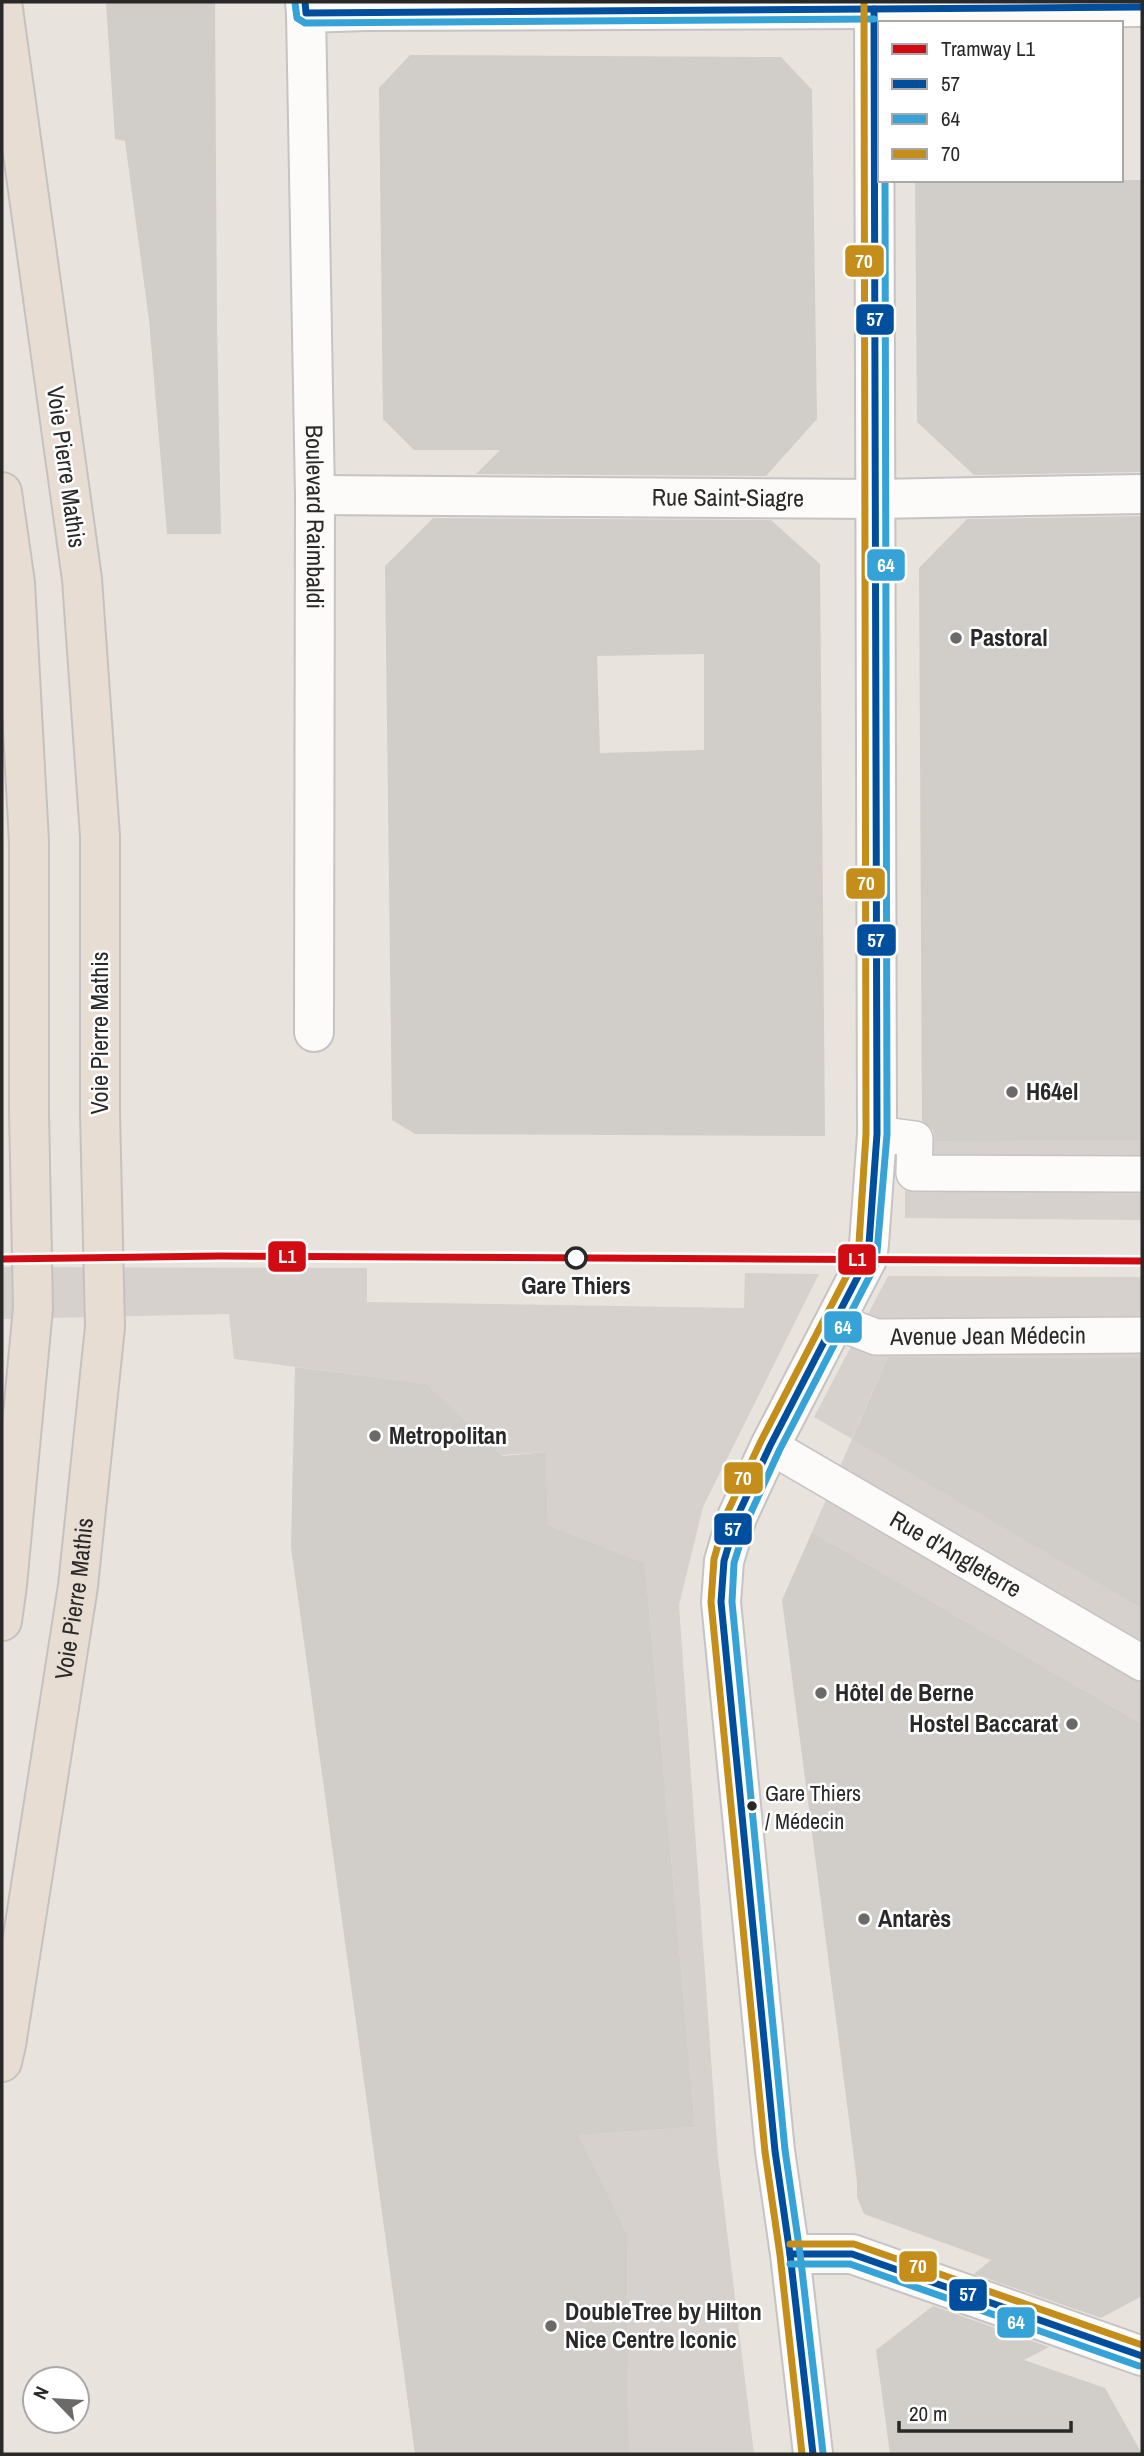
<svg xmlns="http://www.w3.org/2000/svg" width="1144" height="2456" viewBox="0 0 1144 2456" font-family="'Archivo Narrow',sans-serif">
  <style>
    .plaza { fill: #d7d1cd }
    .building { fill: #d1cdc9; fill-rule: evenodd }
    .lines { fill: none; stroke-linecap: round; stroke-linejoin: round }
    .pedestrian-casing { stroke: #c5c3c4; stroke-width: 38 }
    .minor-casing { stroke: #c5c3c4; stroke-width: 42 }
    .tertiary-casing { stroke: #c5c3c4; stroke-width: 42 }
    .trunk-casing { stroke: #c4c2c0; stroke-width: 42 }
    .pedestrian { stroke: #fcfbfa; stroke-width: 35 }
    .minor { stroke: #fcfbfa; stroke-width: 38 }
    .tertiary { stroke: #fcfbfa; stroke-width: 38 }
    .trunk { stroke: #e8ddd2; stroke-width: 38 }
    .bus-1-casing { stroke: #fff; stroke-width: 12 }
    .bus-2-casing { stroke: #fff; stroke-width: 12 }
    .bus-3-casing { stroke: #fff; stroke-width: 12 }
    .bus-1 { stroke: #004f9e; stroke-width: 7 }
    .bus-2 { stroke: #35a3d8; stroke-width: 7 }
    .bus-3 { stroke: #c58d19; stroke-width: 7 }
    .tram-1-casing { stroke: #fff; stroke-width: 12 }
    .tram-1 { stroke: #d20a11; stroke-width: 7 }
    .poi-dot { fill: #6c6a68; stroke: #fff; stroke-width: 2.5 }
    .stop-dot { fill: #fff; stroke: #292929; stroke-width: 3.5 }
    .bus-dot { fill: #292929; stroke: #fff; stroke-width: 2.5 }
    .labels { text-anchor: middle; stroke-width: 5; stroke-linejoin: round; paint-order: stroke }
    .bus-label { font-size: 22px; fill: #292929; stroke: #fff; text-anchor: start }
    .street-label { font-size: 24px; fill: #292929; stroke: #fff }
    .poi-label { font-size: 24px; font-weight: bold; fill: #292929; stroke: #fff; text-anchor: start }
    .stop-label { font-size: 24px; font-weight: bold; fill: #292929; stroke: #fff }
    .line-badge { stroke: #fff; stroke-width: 2.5 }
    .badge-label { font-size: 19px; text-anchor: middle; font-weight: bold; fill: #fff }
  </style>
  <rect width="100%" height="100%" fill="#e9e3de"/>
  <g class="plaza">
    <path d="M905,1139L1142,1140V1220L905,1218Z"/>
    <path d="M2,1267L367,1268V1302L744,1308L745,1273L819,1274L703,1507L679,1605L718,2157L754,2454H629L627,2234L577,2135L695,2127L645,1563L548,1525L546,1452L502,1455L427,1384L234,1359L229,1314L2,1319Z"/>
    <path d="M888,1276L1142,1277V1358L888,1357L852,1438L1142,1609V1724L812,1532L852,1439L814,1417Z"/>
  </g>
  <g class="building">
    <path d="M106,2H215L217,325L221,534H167L149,320L125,141L115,139Z"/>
    <path d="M410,55L781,57L812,90L817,419L766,476L476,474L500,450H414L383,419L379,88Z"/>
    <path d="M915,180H1142V472L974,475L917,422Z"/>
    <path d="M1142,516V1140L935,1141L933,1130L922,1121L919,568L967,519Z"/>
    <path d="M433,518L771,520L820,564L825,1136L415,1134L392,1120L385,566ZM704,654V750L600,753L597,656Z"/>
    <path d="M888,1357L1142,1358V1609L852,1439Z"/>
    <path d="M295,1367L427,1384L503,1456L546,1452L548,1525L645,1563L695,2127L578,2135L627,2234L629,2454H415L291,1547Z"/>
    <path d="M812,1532L1142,1724V2296L1101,2318L974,2274L991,2260L864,2214L857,2197V2182L782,1600Z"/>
    <path d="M933,2306L1049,2347L1024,2360L1105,2388L1142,2454H890L876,2350Z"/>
  </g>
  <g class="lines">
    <defs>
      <g id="pedestrian">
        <path d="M877,1134L915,1139L914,1173L1142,1174"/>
        <path id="s1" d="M835,1321L876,1337L1142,1335"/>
        <path id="s2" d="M770,1446L1142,1663"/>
      </g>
      <g id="minor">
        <path d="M874,9L1142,7"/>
        <path id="s3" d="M306,13L315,495L314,1032"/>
        <path id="s4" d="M315,495L876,499L1142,494"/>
        <path d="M790,2254H852L1142,2356"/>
      </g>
      <g id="tertiary">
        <path d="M305,2L306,13L366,11L874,9"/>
        <path d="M813,2454L790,2254L775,2151L721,1602L724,1561L737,1517L770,1446L867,1259L869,1244L877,1134L874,2"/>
      </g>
      <g id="trunk">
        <path d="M2,492L15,583L29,842V1113L33,1308L7,1585L2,1621"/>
        <path id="s5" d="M2,2062L6,2045L78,1586L105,1327L100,1113V836L82,579L2,2"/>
      </g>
    </defs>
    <use href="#pedestrian" class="pedestrian-casing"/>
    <use href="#minor" class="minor-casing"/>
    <use href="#tertiary" class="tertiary-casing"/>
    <use href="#trunk" class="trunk-casing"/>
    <use href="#pedestrian" class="pedestrian"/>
    <use href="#minor" class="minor"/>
    <use href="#tertiary" class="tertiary"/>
    <use href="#trunk" class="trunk"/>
    <defs>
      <g id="bus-1">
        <path d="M305,2L306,13L1142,7"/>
        <path d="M790,2254H852L1142,2356"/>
        <path d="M813,2454L790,2254L775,2151L721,1602L724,1561L737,1517L770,1446L867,1259L869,1244L877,1134L874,9"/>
      </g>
      <g id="bus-2">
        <path d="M295,3L297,18L305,23L874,19"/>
        <path d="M790,2264H850L1139,2366"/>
        <path d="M823,2453L800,2253L785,2150L732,1602L734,1563L747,1521L779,1451L876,1264L887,1134L885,180"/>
      </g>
      <g id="bus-3">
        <path d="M790,2244H854L1142,2345"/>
        <path d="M802,2454L780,2255L765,2152L711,1602L714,1559L727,1513L761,1441L857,1256L859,1243L866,1134L864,2"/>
      </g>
    </defs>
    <use href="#bus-1" class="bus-1-casing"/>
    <use href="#bus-2" class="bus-2-casing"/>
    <use href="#bus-3" class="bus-3-casing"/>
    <use href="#bus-1" class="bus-1"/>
    <use href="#bus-2" class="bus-2"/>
    <use href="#bus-3" class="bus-3"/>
    <defs>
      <path id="tram-1" d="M2,1259L220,1256L1142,1261"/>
    </defs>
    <use href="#tram-1" class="tram-1-casing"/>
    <use href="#tram-1" class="tram-1"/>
  </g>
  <g class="poi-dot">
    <circle cx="956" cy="638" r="7"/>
    <circle cx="1012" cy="1092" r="7"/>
    <circle cx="375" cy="1436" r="7"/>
    <circle cx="821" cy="1693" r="7"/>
    <circle cx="1072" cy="1724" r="7"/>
    <circle cx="864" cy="1919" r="7"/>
    <circle cx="551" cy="2326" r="7"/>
  </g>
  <circle class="stop-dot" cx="576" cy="1258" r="10"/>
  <circle class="bus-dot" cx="752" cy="1806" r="6"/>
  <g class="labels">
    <g class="bus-label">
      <text x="765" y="1801">Gare Thiers<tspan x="765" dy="28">/ Médecin</tspan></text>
    </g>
    <g class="street-label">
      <text transform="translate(66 467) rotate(82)" y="8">Voie Pierre Mathis</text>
      <text dy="8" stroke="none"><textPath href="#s4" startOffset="413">Rue Saint-Siagre</textPath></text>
      <text dy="8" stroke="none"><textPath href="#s3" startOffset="504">Boulevard Raimbaldi</textPath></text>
      <text transform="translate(100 1033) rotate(-90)" y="8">Voie Pierre Mathis</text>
      <text dy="8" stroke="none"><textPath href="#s1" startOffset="156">Avenue Jean Médecin</textPath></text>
      <text dy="8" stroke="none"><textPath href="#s2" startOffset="215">Rue d'Angleterre</textPath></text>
      <text dy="8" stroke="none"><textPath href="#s5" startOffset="469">Voie Pierre Mathis</textPath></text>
    </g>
    <g class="poi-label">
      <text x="970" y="646">Pastoral</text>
      <text x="1026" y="1100">H64el</text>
      <text x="389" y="1444">Metropolitan</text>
      <text x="835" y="1701">Hôtel de Berne</text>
      <text x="1058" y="1732" text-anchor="end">Hostel Baccarat</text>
      <text x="878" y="1927">Antarès</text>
      <text x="565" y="2320">DoubleTree by Hilton<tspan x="565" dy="28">Nice Centre Iconic</tspan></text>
    </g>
    <g class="stop-label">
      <text x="576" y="1294">Gare Thiers</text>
    </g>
  </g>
  <g class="line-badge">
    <rect x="844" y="244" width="41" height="34" rx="7" fill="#c58d19"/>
    <rect x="855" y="303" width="40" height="33" rx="7" fill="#004f9e"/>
    <rect x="866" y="548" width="40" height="34" rx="7" fill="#35a3d8"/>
    <rect x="845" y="867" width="41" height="33" rx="7" fill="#c58d19"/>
    <rect x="856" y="923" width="41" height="34" rx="7" fill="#004f9e"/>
    <rect x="267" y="1240" width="40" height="33" rx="7" fill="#d20a11"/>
    <rect x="837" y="1243" width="40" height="33" rx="7" fill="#d20a11"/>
    <rect x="823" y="1310" width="40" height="34" rx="7" fill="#35a3d8"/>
    <rect x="723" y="1461" width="41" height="34" rx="7" fill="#c58d19"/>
    <rect x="713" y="1512" width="40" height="34" rx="7" fill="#004f9e"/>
    <rect x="898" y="2250" width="40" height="33" rx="7" fill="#c58d19"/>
    <rect x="948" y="2278" width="40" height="34" rx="7" fill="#004f9e"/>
    <rect x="996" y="2306" width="40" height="33" rx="7" fill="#35a3d8"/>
  </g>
  <g class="badge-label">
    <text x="864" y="268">70</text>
    <text x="875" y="326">57</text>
    <text x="886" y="572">64</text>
    <text x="866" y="890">70</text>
    <text x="876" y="947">57</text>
    <text x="287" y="1263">L1</text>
    <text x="857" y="1266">L1</text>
    <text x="843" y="1334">64</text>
    <text x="743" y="1485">70</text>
    <text x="733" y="1536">57</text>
    <text x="918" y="2273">70</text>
    <text x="968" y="2301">57</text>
    <text x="1016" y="2329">64</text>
  </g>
  <rect width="1144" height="2456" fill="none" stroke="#292929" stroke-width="7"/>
  <rect x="878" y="21" width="245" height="161" fill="#ffffff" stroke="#a9a9a9" stroke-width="2"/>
  <rect x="892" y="44" width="35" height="10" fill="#d20a11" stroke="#a9a9a9" stroke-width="2"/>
  <text x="941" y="56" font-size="21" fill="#292929">Tramway L1</text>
  <rect x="892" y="79" width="35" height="10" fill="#004f9e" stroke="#a9a9a9" stroke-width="2"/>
  <text x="941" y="91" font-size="21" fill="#292929">57</text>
  <rect x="892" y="114" width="35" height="10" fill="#35a3d8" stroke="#a9a9a9" stroke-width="2"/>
  <text x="941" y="126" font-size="21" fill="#292929">64</text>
  <rect x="892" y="149" width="35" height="10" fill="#c58d19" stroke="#a9a9a9" stroke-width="2"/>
  <text x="941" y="161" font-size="21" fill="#292929">70</text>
  <g transform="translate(56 2400) rotate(295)"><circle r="33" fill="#ffffff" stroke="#a9a9a9" stroke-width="2"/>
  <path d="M0-5L12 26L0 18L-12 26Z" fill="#6c6a68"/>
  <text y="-10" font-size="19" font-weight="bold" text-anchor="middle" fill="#292929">N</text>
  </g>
  <path d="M899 2421v10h172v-10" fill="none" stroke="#292929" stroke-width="3.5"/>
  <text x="909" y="2421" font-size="21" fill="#292929" stroke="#ffffff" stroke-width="5" paint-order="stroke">20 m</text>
</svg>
